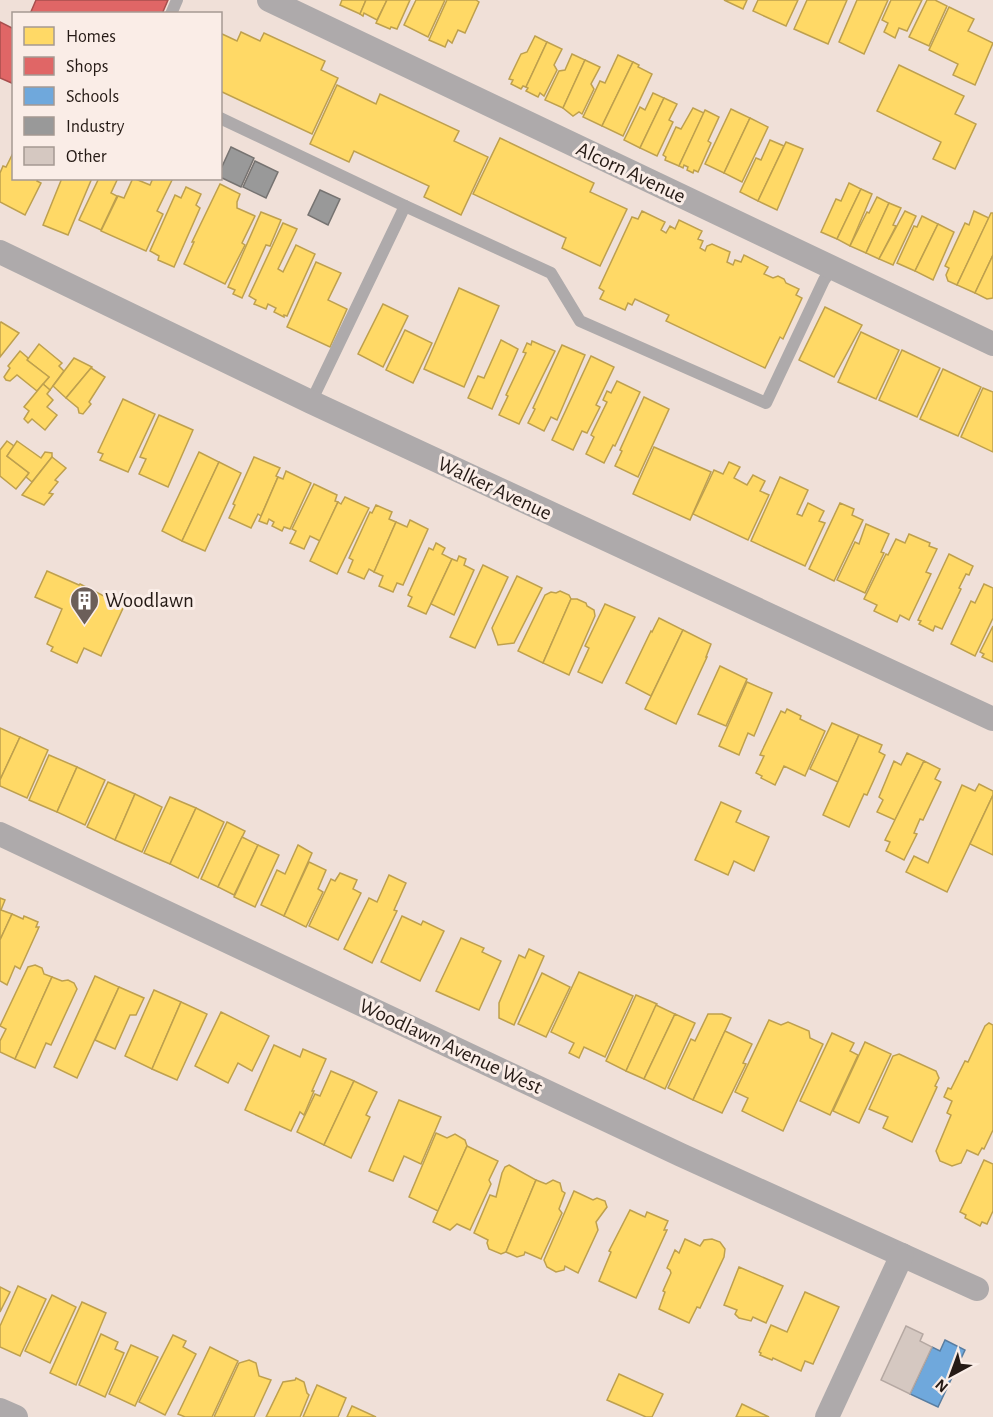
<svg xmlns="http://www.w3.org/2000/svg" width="993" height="1417" viewBox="0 0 993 1417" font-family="'Alegreya Sans',sans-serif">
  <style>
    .homes { fill: #ffd966; stroke: #bea04e; stroke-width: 1.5 }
    .shops { fill: #e06666; stroke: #a84f4e; stroke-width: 1.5 }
    .schools { fill: #6fa8dc; stroke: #597da0; stroke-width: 1.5 }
    .industry { fill: #999; stroke: #767371; stroke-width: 1.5 }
    .building { fill: #d5c8c1; stroke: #b5a8a2; stroke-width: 1.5 }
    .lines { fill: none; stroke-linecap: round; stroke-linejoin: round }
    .service { stroke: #aeaaab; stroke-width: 12 }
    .minor { stroke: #aeaaab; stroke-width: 24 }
    .labels { text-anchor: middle; stroke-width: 6; stroke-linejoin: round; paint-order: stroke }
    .street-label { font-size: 21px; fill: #251a15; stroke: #faede7 }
    .poi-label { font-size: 21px; fill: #251a15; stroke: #faede7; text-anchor: start }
  </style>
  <rect width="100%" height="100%" fill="#f0e0d8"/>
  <g class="homes">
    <path d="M342,0H366L360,14L340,5Z"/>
    <path d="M366,0H387L377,20L364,13L363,16L360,14Z"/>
    <path d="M387,0H410L397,29L391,27L390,29L376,23Z"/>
    <path d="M416,0H445L428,37L404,25Z"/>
    <path d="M447,0H476L479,2L465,33L458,30L452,43L448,40L445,47L429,40Z"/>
    <path d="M724,0H747L743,9Z"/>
    <path d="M758,0H798L786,26L753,11Z"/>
    <path d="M807,0H847L828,44L794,29Z"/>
    <path d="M857,0H888L864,54L839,42Z"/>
    <path d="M891,0H922L907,31L899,28L895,38L884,32L888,23L882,20Z"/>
    <path d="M927,0H935L947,6L929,46L909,37Z"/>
    <path d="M949,7L974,19L968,31L993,43L975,85L953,75L958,64L929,50Z"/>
    <path d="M241,32L260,41L264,33L325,61L321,70L338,78L312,134L220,91V33L237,41Z"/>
    <path d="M535,36L547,42L526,87L523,86L521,89L511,84L513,80L509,79L521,54L527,52Z"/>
    <path d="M547,42L562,49L554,65L557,70L544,96L540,93L538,97L526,91L528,88L526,87Z"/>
    <path d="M572,54L585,60L563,108L545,100L559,71L565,70Z"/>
    <path d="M618,55L633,62L602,126L583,117L600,81L605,83Z"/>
    <path d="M585,60L600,67L591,84L594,89L582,114L579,112L573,116L563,108Z"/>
    <path d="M633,62L639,65L638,67L652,74L623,136L602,126Z"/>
    <path d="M899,65L964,96L955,114L976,124L955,169L933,159L941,142L877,111Z"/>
    <path d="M337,85L376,104L380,94L459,131L454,141L488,157L461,215L424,197L429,186L354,151L349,162L310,144Z"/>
    <path d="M653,93L664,98L640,148L624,140L640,107L645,110Z"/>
    <path d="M664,98L677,104L669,120L673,122L657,156L640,148Z"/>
    <path d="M693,108L704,113L679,166L665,160L666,157L663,155L676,127L681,129Z"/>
    <path d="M731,109L750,118L724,173L705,164Z"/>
    <path d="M705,110L719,117L708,141L711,143L698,172L694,170L693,173L687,170L688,167L684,165L683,168L679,166Z"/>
    <path d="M750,118L768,127L742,182L724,173Z"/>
    <path d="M500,138L594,183L590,192L627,209L600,266L562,248L566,238L473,194Z"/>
    <path d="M770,140L784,146L758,201L740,192L756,158L761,160Z"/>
    <path d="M786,142L803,149L777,210L758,201Z"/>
    <path d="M14,151V178H38L37,181L41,183L25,215L0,202V173L3,166L6,167Z"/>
    <path d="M62,178H92L68,235L43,225Z"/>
    <path d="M99,178H118L111,193L117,196L101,230L79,220Z"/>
    <path d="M133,178L150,185L153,178H173L157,211L163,214L146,251L101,231L118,196L124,198Z"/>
    <path d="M849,183L861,189L837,239L821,232L836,199L841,201Z"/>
    <path d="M220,184L240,194L237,202V208L255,216L242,243L245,245L225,284L184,264L194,242H192Z"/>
    <path d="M186,187L201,194L196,205L200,208L174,267L158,260L159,256L150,251L175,195L181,198Z"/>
    <path d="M861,189L872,194L850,246L837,239Z"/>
    <path d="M877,197L889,203L866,253L850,246L867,212L869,213Z"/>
    <path d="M889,203L901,208L893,225L896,226L879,259L866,253Z"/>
    <path d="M642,211L665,222L661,230L666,233L670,226L675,229L679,220L702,231L698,239L703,241L700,248L705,251L707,246L712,244L730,252L727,262L733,265L735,260L741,262L744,255L768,267L764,274L773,278L778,276L784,279L786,283L799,289L796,295L802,298L783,339L780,337L765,368L666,321L669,315L635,299L632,305L628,303L625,310L600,299L604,291L599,288L632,217L638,219Z"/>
    <path d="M905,211L916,216L893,265L879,259Z"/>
    <path d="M974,211L989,218L957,285L948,281L946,275L949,268L945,266L965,223L969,225Z"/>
    <path d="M261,212L281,220L270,246L266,245L242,298L233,294L235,290L228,287Z"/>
    <path d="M991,213H993V255L975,293L957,285Z"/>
    <path d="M922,216L938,224L915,271L897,263L914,226L917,227Z"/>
    <path d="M283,223L297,229L278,269L283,272L296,245L315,254L287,316L284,315V317L274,312L276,308L268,304L266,309L254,304L256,300L249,296Z"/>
    <path d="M938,224L954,232L933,280L915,271Z"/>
    <path d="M993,255V298L987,299L975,293Z"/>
    <path d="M316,262L341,273L328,300L347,309L330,347L287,327Z"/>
    <path d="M459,288L499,306L464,387L424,369Z"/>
    <path d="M383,304L408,316L383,367L358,354Z"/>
    <path d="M825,307L862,325L834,377L799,360Z"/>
    <path d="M1,322L19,333L0,357V323Z"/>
    <path d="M405,330L432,343L413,383L386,370Z"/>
    <path d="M861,332L899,350L876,399L838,382Z"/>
    <path d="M501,340L518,349L492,409L468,398L478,376L484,378Z"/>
    <path d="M532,341L555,351L519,424L499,415L508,396L506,395L526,353L523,352L527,343L531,345Z"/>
    <path d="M39,344L62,363L59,366L64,371L50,390L43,384L49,377L27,360Z"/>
    <path d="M562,345L585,355L557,420L551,417L544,431L528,423L535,409L533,408Z"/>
    <path d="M902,350L940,368L917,417L879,400Z"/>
    <path d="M20,351L28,358L27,360L49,377L37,391L17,375L10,381L6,380L4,377L10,368L8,366Z"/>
    <path d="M591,356L614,367L596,405L600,407L587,433L582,431L573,450L552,440Z"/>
    <path d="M74,358L92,367L66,398L53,386Z"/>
    <path d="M91,368L105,377L89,402L91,404L83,414L79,413L78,408L66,398Z"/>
    <path d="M943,369L981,387L958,436L920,419Z"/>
    <path d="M617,381L640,392L615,446L613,445L604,463L586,454L594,437L591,435L607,402L603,400L607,391L611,393Z"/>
    <path d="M43,384L50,390L47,394L53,400L47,407L57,415L45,430L32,419L28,423L24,419L29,411L24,407Z"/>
    <path d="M983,388L993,392V452L961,437Z"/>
    <path d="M644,397L669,409L638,477L615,466L622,451L620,450Z"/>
    <path d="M123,399L155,414L128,472L100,460L103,454L98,452Z"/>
    <path d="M159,415L193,430L168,487L139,474L146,459L140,457Z"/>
    <path d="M7,441L14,446L7,456L29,473L16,489L0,476V450Z"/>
    <path d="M17,441L41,458L45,452L52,453V457L32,482L26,477L29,473L7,456Z"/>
    <path d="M654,447L711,472L690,520L633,494Z"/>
    <path d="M199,452L219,462L182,541L162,531Z"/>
    <path d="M52,457L66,468L55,480L58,482L49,493L53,494L44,505L22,495Z"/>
    <path d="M254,457L280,468L276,476L278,477L261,516L258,514L251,528L229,518L235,505L233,504Z"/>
    <path d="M219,462L241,473L205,551L182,541Z"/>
    <path d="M729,462L740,467L734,478L747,485L753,475L765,481L760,491L769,495L748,540L693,514L714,470L723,474Z"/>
    <path d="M286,471L311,483L290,529L284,527L282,531L272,526L274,522L269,519L267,524L259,521L278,477L283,479Z"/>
    <path d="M780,477L808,490L797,514L802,516L808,503L824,511L819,521L825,523L805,566L751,541Z"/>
    <path d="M314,484L337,495L335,501L338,502L320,541L310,536L304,549L290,543L296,531L292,529Z"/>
    <path d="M345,497L369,508L337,574L310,561L338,502L341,504Z"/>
    <path d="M840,503L854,509L852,515L863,520L834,581L809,569Z"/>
    <path d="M376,505L392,512L389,519L396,522L374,572L369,569L364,579L348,572L353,560L349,558L370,512L372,513Z"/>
    <path d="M410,520L428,529L403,585L397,583L393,592L379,586L383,576L374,572L396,522L407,527Z"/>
    <path d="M866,524L889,534L881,552L884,553L865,593L837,580L855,542L859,544Z"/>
    <path d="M909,534L930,543L929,546L937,549L926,572L931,574L909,620L900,615L897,622L874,611L877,605L864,599L886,554L888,555L896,539L905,543Z"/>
    <path d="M436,543L445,548L442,554L452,559L426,614L408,606L412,597L408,595L429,548L433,550Z"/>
    <path d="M949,554L973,566L969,575L966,574L959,588L961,589L942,629L935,626L933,631L919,624L921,621L918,620Z"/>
    <path d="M459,556L466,559L464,565L474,570L454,615L431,604L452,559L457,561Z"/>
    <path d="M483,565L508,577L475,648L450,637Z"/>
    <path d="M47,571L79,585L80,584L124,606L101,656L84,648L77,663L51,651L53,647L47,644L62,609L35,597Z"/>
    <path d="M517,576L542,588L514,643L498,645L492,628Z"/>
    <path d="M984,584L993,588V618L975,656L951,644L971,601L975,603Z"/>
    <path d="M560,591L569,595L571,599L543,663L518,651L545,595L551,592L556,593Z"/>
    <path d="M577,599L586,603L587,606L594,610L595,616L569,675L543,663L571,599Z"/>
    <path d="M605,604L635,617L602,683L578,672L589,648L585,646Z"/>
    <path d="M659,618L683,630L651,696L626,683L651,631L652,632Z"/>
    <path d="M993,626V662L982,657L984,654L980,652Z"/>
    <path d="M683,630L711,644L706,657H707L676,724L645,709Z"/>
    <path d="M720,666L747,679L726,726L698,714Z"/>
    <path d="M747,682L772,693L754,736L748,733L739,755L719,746Z"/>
    <path d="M787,709L801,716L800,719L825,731L805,776L784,766L775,785L761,778L762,776L756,773L764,756L760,755L781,711L785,713Z"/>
    <path d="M832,723L859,735L838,782L810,769Z"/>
    <path d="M0,728L20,737L0,780Z"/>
    <path d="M859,735L882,745L879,752L885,755L867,795L864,794L849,827L823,815Z"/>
    <path d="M20,737L48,750L27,798L0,786V780Z"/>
    <path d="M907,753L924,761L895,820L877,812L883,800L879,797L894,761L901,765Z"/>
    <path d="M49,755L77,767L57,812L29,800Z"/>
    <path d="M924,761L940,769L935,779L941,782L923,820L920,819L914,833L917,834L904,860L886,851L890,842L885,840Z"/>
    <path d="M77,767L105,780L85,825L57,812Z"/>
    <path d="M108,782L135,794L115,840L87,827Z"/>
    <path d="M979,784L993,791V795L947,892L906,872L914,856L928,863L962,785L975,791Z"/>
    <path d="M135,794L162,807L142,852L115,840Z"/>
    <path d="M993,795V855L970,844Z"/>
    <path d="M170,797L196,808L170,864L144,853Z"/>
    <path d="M721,802L741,811L736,822L769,837L754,871L734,861L728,875L695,860Z"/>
    <path d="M196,808L224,822L198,878L170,864Z"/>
    <path d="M227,822L245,831L218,887L201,879Z"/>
    <path d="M242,837L258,845L234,895L218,887Z"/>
    <path d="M258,845L279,855L255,907L234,897Z"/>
    <path d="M298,845L312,853L284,916L261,905L277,870L285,874Z"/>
    <path d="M309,862L326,870L318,889L323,892L306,927L284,916Z"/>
    <path d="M340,873L357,880L353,889L361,893L338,940L309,926L331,879L335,881Z"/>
    <path d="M389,875L406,883L394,910L397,911L372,963L344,949L369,898L377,902Z"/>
    <path d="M0,898L5,900L1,910L12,914L0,940Z"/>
    <path d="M12,914L23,919L24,916L38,922L36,927H39L20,969L15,966L7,985L0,981V940Z"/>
    <path d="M402,916L421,925L423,921L444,931L420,981L381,962Z"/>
    <path d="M461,938L484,948L482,952L501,961L479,1010L436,991Z"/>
    <path d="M529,949L544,956L514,1025L499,1018V1003L519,955L525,958Z"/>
    <path d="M35,965L42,968L44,974L52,977L15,1059L0,1052V1041L6,1029L0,1026L28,967Z"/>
    <path d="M579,972L633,996L605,1057L584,1047L579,1058L569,1053L574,1043L551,1032Z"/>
    <path d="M542,973L570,987L546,1037L518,1024Z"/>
    <path d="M95,976L119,987L77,1078L54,1067Z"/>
    <path d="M52,977L62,981L68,980L74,983L77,989L51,1045L46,1043L35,1068L15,1059Z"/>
    <path d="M119,987L144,998L136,1015H130L115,1049L95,1040Z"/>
    <path d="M154,990L181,1002L152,1069L125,1056Z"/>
    <path d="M636,995L657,1004L626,1071L606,1061Z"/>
    <path d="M181,1002L207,1014L177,1080L152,1069Z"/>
    <path d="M656,1005L675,1014L644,1079L626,1071Z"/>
    <path d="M221,1012L269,1036L252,1071L238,1063L228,1083L195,1066Z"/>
    <path d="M675,1014L695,1023L665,1089L644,1079Z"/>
    <path d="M708,1014H722L731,1018L693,1100L668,1088L691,1039L695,1041Z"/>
    <path d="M769,1020L781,1025L788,1022L809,1031L810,1038L823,1044L783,1131L742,1111L748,1098L735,1092Z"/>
    <path d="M989,1023L993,1025V1130L984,1149L982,1148L978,1155L967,1150L961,1163L952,1166L940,1161L936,1151L951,1115L947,1113L952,1101L944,1097L948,1088L951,1089L965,1061L968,1062L985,1026Z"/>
    <path d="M725,1031L752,1044L743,1063L746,1064L722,1113L693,1100Z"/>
    <path d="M832,1033L854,1043L850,1051L858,1055L830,1115L800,1101Z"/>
    <path d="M865,1042L891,1054L859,1123L833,1111Z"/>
    <path d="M274,1045L300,1057L303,1049L326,1059L312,1091H314L304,1115L300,1112L291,1131L245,1110Z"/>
    <path d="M899,1054L936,1071L939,1078L935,1086L937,1087L912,1142L883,1128L888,1117L869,1109L893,1056Z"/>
    <path d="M331,1071L354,1081L324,1145L297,1132L315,1094L320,1096Z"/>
    <path d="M354,1081L377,1092L366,1115L370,1117L351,1158L324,1145Z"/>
    <path d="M399,1100L441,1117L421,1164L404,1156L393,1181L369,1171Z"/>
    <path d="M436,1133L447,1138L455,1134L465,1140L467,1146L438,1211L409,1197Z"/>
    <path d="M467,1146L498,1161L489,1180L491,1184L470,1230L457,1224L450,1230L433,1222Z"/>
    <path d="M984,1160L993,1164V1211L987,1224L982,1222L980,1226L965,1218L966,1215L960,1212Z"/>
    <path d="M509,1165L536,1180L506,1252L501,1254L489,1249L487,1243L488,1240L474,1233L490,1195L496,1197L502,1173L505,1167Z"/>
    <path d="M536,1180L546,1184L553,1180L560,1183L562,1191L565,1193L559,1209L562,1213L541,1259L525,1252L524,1255L517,1257L506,1252Z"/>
    <path d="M574,1191L593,1200L597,1198L605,1201L607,1207L596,1222L598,1230L578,1273L565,1266L564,1270L556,1272L547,1267L544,1260Z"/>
    <path d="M630,1210L645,1217L647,1212L668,1221L664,1230H667L636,1298L599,1281L611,1252L609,1251Z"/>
    <path d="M685,1239L700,1246L704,1240L712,1239L720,1242L725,1249L724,1257L700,1308L697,1307L689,1323L659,1309L665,1292L663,1291L671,1273L670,1270L667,1268L675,1250L679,1253Z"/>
    <path d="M739,1267L783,1286L766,1323L753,1317L751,1321L739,1318L735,1314L737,1310L724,1305Z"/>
    <path d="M18,1286L46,1299L20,1356L0,1347V1326Z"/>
    <path d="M0,1287L10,1292L0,1312Z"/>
    <path d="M805,1292L839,1307L813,1364L805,1361L801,1371L773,1358L772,1360L760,1355L761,1353L759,1352L771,1325L787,1332Z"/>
    <path d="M52,1295L76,1307L50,1363L25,1351Z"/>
    <path d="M82,1302L106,1313L76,1385L50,1373Z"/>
    <path d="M101,1334L118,1342L115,1349L124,1353L105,1397L79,1385Z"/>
    <path d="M173,1335L186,1341L183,1347L196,1354L165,1415L139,1402Z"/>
    <path d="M131,1345L158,1357L135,1406L109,1394Z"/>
    <path d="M210,1347L238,1361L212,1417H185L178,1414Z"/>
    <path d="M249,1360L256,1363L259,1376L271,1380L254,1417H214L239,1363Z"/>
    <path d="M619,1374L663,1394L652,1417H646L607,1400Z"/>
    <path d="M296,1378L304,1382L307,1393L309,1395L300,1417H266L283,1382L295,1380Z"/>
    <path d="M317,1385L346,1398L338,1417H303Z"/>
    <path d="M742,1404L769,1417H736Z"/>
    <path d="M352,1406L376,1417H347Z"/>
  </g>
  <g class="shops">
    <path d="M36,0H168L162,14H30Z"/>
    <path d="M0,22L14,29V84L0,78Z"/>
  </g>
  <path class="schools" d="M945,1340L965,1350L938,1407L910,1394L932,1347L940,1351Z"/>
  <g class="industry">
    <path d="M231,147L254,158L241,187L220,177V171Z"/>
    <path d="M255,161L278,172L266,198L243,187Z"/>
    <path d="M320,190L340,199L328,225L308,215Z"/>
  </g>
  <path class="building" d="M906,1326L923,1334L920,1341L932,1347L910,1394L881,1380Z"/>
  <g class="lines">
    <g class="service">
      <path d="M171,14L177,0"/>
      <path d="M220,118L405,206L551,273L580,321L766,403L824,280L833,267"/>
      <path d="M311,402L405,206"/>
    </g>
    <g class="minor">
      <path d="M269,0L993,344"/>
      <path d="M0,252L311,402L993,719"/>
      <path d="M0,834L681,1155L977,1289"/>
      <path d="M0,1410L16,1417"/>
      <path d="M827,1417L902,1255"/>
    </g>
  </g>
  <defs>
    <symbol id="building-pin" viewBox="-11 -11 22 30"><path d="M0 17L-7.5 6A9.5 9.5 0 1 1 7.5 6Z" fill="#6c5f59" stroke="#faede7"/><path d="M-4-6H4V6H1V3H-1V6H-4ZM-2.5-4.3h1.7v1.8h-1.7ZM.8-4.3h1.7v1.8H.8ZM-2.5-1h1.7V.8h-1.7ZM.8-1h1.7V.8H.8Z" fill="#fff"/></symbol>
  </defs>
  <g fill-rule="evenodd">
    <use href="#building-pin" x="68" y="584" width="33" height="45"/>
  </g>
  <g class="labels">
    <g class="street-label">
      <text transform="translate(631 172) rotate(25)" y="7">Alcorn Avenue</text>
      <text transform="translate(495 488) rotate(25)" y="7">Walker Avenue</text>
      <text transform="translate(451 1046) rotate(25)" y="7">Woodlawn Avenue West</text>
    </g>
    <g class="poi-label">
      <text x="105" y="607">Woodlawn</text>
    </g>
  </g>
  <rect x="12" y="12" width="210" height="168" fill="#faede7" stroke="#a59993" stroke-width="1.5"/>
  <rect x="24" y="27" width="30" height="18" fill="#ffd966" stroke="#a59993" stroke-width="1.5"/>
  <text x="66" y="42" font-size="18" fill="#251a15">Homes</text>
  <rect x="24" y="57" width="30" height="18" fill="#e06666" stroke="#a59993" stroke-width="1.5"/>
  <text x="66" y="72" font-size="18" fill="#251a15">Shops</text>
  <rect x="24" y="87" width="30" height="18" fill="#6fa8dc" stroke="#a59993" stroke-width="1.5"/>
  <text x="66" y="102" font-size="18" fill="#251a15">Schools</text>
  <rect x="24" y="117" width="30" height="18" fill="#999999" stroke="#a59993" stroke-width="1.5"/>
  <text x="66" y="132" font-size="18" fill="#251a15">Industry</text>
  <rect x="24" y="147" width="30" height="18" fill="#d5c8c1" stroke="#a59993" stroke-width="1.5"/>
  <text x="66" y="162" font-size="18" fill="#251a15">Other</text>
  <g transform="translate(951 1375) rotate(221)" stroke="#faede7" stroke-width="4.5" paint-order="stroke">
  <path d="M0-4.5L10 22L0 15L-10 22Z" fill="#251a15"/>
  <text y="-9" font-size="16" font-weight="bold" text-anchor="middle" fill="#251a15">N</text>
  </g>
</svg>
